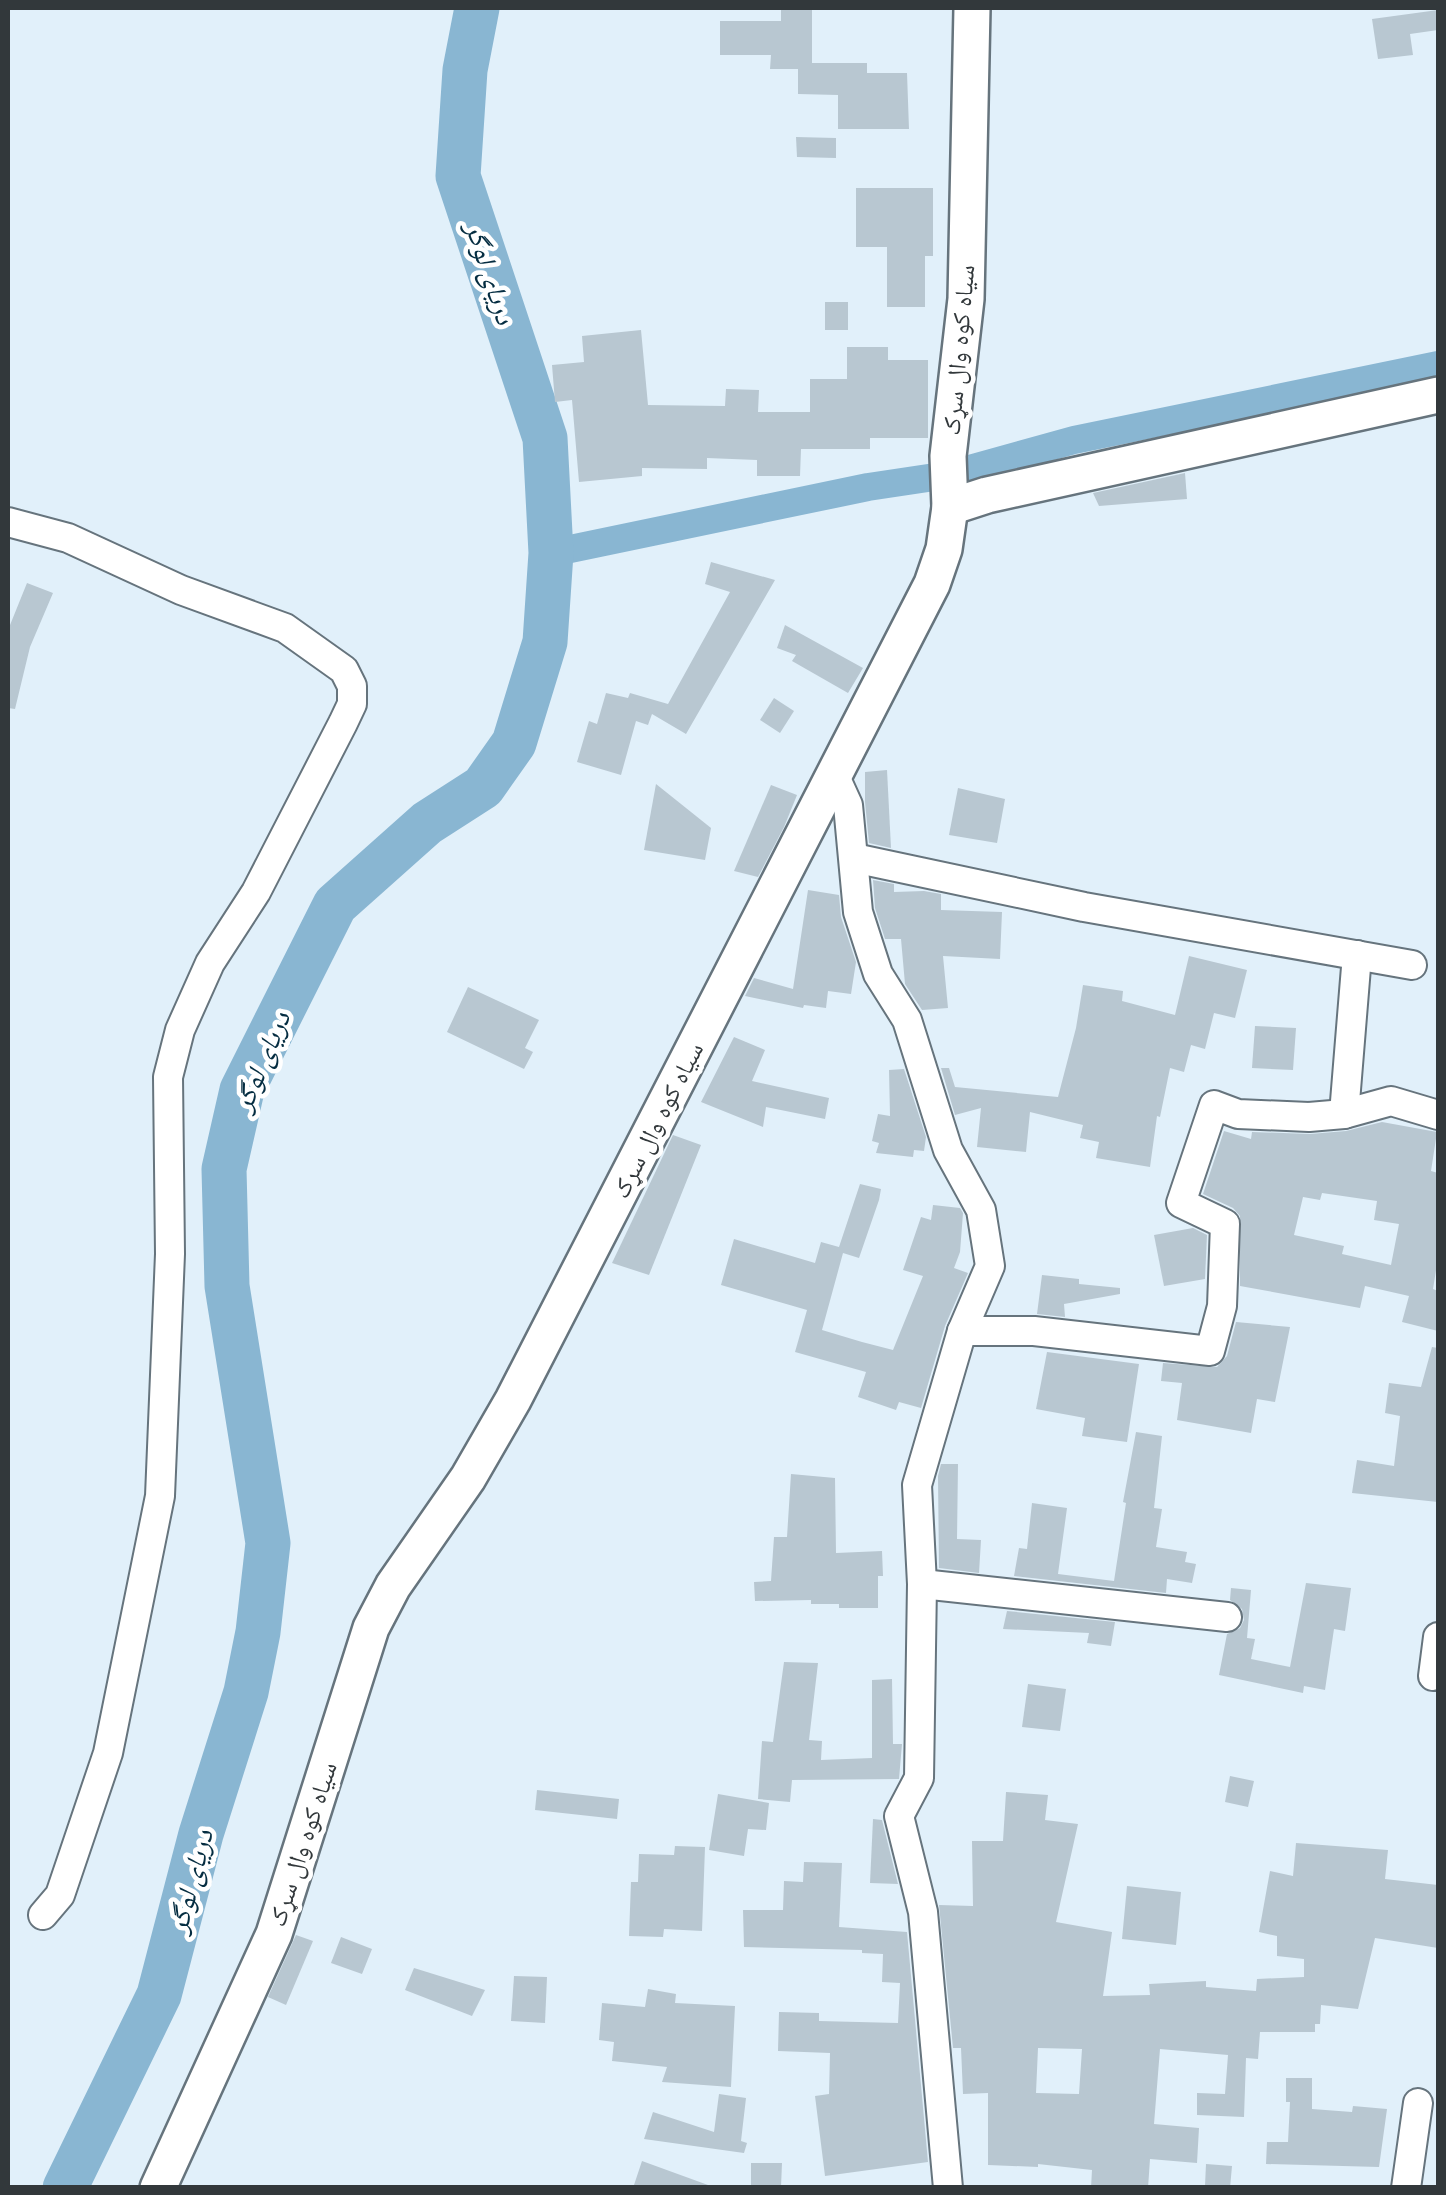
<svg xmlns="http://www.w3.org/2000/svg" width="1446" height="2195" viewBox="0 0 1446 2195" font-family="Lora,'Noto Naskh Arabic',serif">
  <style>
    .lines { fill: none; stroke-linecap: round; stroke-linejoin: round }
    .canal { stroke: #89b6d2; stroke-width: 28 }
    .river { stroke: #89b6d2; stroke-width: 45 }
    .building { fill: #b8c7d1; fill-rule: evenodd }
    .minor-casing { stroke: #66747d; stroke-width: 32 }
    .tertiary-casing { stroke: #66747d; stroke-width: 40 }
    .minor { stroke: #fff; stroke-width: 28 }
    .tertiary { stroke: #fff; stroke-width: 35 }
    .labels { text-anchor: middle; stroke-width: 9; stroke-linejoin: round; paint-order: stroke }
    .street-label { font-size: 25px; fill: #32383b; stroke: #fff }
    .water-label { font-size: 28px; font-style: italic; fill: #052d41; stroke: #fff }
  </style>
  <rect width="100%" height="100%" fill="#e1f0fa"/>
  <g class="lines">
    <path class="canal" d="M551,553L868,487L948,475L1074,440L1438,365"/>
    <path class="river" d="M65,2188L159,1995L201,1834L246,1692L258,1632L268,1543L227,1286L224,1169L242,1090L335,905L427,823L483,787L514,743L545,642L551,553L545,438L458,176L465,70L477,8"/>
  </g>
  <g class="building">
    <path d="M781,8H812V63H867V73H907L909,129H838V95L798,94V69H770L771,55H720V21H781Z"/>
    <path d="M1438,10V30L1410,34L1413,55L1378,59L1372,19Z"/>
    <path d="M796,137L836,138V158L797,157Z"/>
    <path d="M856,188H933V256H925V307H887V247H856Z"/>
    <rect x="825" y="302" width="23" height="28"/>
    <path d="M641,330L648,405L725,406L726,389L759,390L758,412H810V379H847V347H888V360H928V438H870V449H801L800,476H757V460L707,458V469L642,468V476L579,482L572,400L555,402L552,365L584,362L582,336Z"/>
    <path d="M1185,473L1187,499L1099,506L1093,493Z"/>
    <path d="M711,562L775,580L686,734L652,714L648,725L636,721L621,775L577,762L589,721L597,724L606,693L628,698L630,693L668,704L730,592L705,584Z"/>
    <path d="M27,583L53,593L30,647L15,709L8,708V630Z"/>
    <path d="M785,625L863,668L848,693L792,661L796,655L777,648Z"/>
    <path d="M774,698L794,711L780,733L760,720Z"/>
    <path d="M887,770L891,848L869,843L865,802V772Z"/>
    <path d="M656,784L711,828L705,860L644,850Z"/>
    <path d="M771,785L797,795L784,827L758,877L734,871Z"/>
    <path d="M958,788L1005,799L997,843L949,835Z"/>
    <path d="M873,880L894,884V892L924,891L941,894V910L1002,912L1000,959L943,956L948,1008L922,1010L905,984L901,939H885L875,908Z"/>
    <path d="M808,890L839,895L841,917L856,962L851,994L828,991L826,1008L804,1005L803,1008L745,996L754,978L793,989Z"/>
    <path d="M1189,956L1247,970L1235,1018L1214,1013L1205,1049L1191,1045L1184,1072L1170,1068L1160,1117L1157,1116L1150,1167L1096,1158L1099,1142L1080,1138L1083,1125L1030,1112L1026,1152L977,1147L981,1108L955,1115L941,1068H949L955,1087L1058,1097L1076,1028L1083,985L1123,991L1122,1001L1175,1015Z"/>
    <path d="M468,987L539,1020L525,1048L533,1052L524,1069L447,1032Z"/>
    <path d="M1255,1026L1296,1028L1293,1070L1252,1068Z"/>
    <path d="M734,1037L765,1050L752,1081L829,1098L825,1119L766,1107L763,1127L701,1102Z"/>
    <path d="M904,1069L926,1137L924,1151L914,1150L913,1157L876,1153L879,1143L872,1141L878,1114L890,1116L889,1070Z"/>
    <path d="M1382,1122L1437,1132L1431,1171L1438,1173V1258L1433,1289L1438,1291V1331L1402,1322L1409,1296L1365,1286L1360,1308L1240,1286V1216L1233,1208L1203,1194L1224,1131L1251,1139L1252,1132L1310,1134L1346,1131ZM1322,1193L1377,1201L1374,1220L1399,1224L1391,1265L1342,1254L1344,1246L1294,1235L1303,1197L1320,1200Z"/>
    <path d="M673,1135L701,1145L649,1275L612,1263Z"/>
    <path d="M860,1184L881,1189L879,1200L859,1258L843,1253L822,1330L862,1342L893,1350L923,1276L903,1270L921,1217L931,1220L933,1205L960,1208L963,1213L960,1252L954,1268L968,1273L945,1326L921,1408L899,1402L896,1410L858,1397L866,1372L795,1352L807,1310L721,1285L734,1239L815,1263L821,1242L839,1247Z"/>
    <path d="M1193,1228L1207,1235L1205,1279L1164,1286L1154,1235Z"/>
    <path d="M1042,1275L1079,1279V1284L1120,1288V1294L1064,1304L1065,1317L1037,1314Z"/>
    <path d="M1236,1322L1290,1327L1275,1402L1257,1399L1251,1433L1177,1420L1182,1383L1161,1381L1163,1363L1217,1367L1227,1356Z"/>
    <path d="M1432,1347L1438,1348V1502L1352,1493L1357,1460L1394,1466L1400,1416L1385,1413L1389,1383L1421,1387Z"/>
    <path d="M1047,1352L1139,1364L1127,1442L1082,1436L1085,1418L1036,1409Z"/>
    <path d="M1136,1432L1162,1436L1154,1508L1162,1509L1156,1547L1187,1552L1185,1562L1196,1564L1192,1583L1167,1579L1166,1593L1014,1576L1019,1548L1027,1549L1032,1503L1067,1508L1058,1574L1114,1581L1126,1503L1123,1502Z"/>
    <path d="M941,1464H958L957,1539L981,1540L979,1573L939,1568L938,1476Z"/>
    <path d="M791,1474L835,1478L836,1553L882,1551L883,1576H878V1608H839V1604H811V1600L755,1601L754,1582L771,1581L774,1537H787Z"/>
    <path d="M1306,1583L1351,1588L1345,1631L1334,1629L1325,1690L1304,1686L1303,1693L1219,1675L1227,1634L1240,1628L1244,1620L1242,1609L1230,1600L1231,1588L1251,1590L1247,1638L1255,1639L1251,1659L1290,1667Z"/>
    <path d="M1007,1611L1115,1622L1111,1646L1087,1643L1089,1633L1003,1629Z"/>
    <path d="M784,1662L818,1663L809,1740L822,1741L821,1760L872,1758V1680L892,1679L893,1744H902L899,1779L792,1780L790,1802L758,1799L762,1741L773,1742Z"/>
    <path d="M1028,1684L1066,1689L1060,1731L1022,1727Z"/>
    <path d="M1230,1776L1254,1781L1248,1807L1225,1802Z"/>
    <path d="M537,1790L619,1799L617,1819L535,1810Z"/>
    <path d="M1006,1792L1048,1795L1045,1820L1078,1824L1056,1922L1112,1932L1103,1996L1150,1995L1149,1984L1206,1981V1987L1256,1991L1257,1979L1304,1977V1959L1277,1956V1936L1259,1932L1270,1871L1293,1876L1296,1843L1388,1850L1385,1879L1438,1885V1948L1375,1938L1358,2009L1321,2005L1320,2024H1315V2032H1260L1258,2059L1246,2058L1244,2117L1197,2115V2093L1225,2094L1228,2055L1160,2049L1154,2124L1199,2128L1197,2163L1150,2159L1148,2188H1091L1092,2170L1038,2164V2167L988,2165V2093L963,2094L961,2048H953L939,1905L973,1906L972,1841H1003ZM1038,2048L1082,2049L1079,2094L1036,2093Z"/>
    <path d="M718,1794L769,1803L766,1830L748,1829L744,1856L709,1850Z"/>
    <path d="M873,1819L882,1820L898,1884L870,1883Z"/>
    <path d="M675,1846L705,1847L702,1931L664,1929L663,1937L629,1936L631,1882H638L639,1854L674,1855Z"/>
    <path d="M804,1862L842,1863L839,1927L907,1932L928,2162L825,2176L815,2096L829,2094L830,2053L778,2051L779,2012L819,2013V2021L898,2023L900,1983L882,1982L883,1954L862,1953V1950L744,1947L743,1910H783L784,1881L803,1882Z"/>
    <path d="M1127,1886L1181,1892L1176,1945L1122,1939Z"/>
    <path d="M296,1935L313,1941L286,2005L268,1997Z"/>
    <path d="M341,1937L372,1949L362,1974L331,1963Z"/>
    <path d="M414,1968L485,1990L472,2016L405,1990Z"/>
    <path d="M514,1976L547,1977L545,2023L511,2021Z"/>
    <path d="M648,1989L676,1994L675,2003L735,2006L731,2087L662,2082L667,2067L612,2061L614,2042L599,2040L602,2003L645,2007Z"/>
    <path d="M1286,2078H1312V2109L1352,2112L1353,2106L1387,2109L1379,2167L1266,2164L1267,2142H1288L1290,2102H1286Z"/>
    <path d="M719,2094L746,2098L741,2141L747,2143L744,2153L644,2139L653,2112L714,2132Z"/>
    <path d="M642,2161L708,2185L707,2188H633Z"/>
    <path d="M751,2163H782L781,2187L751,2186Z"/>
    <path d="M1206,2164L1232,2166L1230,2188L1205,2186Z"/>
  </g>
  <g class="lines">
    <defs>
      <g id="minor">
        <path d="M8,522L68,538L181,590L285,628L344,670L352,686V704L343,723L256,892L210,963L180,1030L168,1077L170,1254L160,1496L108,1753L60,1895L43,1915"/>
        <path d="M833,772L848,805L858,912L878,974L907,1020L948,1150L981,1210L990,1266L962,1331L917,1485L922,1584L919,1778L899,1816L923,1912L948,2188"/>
        <path d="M854,858L1084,907L1412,965"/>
        <path d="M1344,1114L1357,955"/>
        <path d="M962,1331H1034L1210,1351L1222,1306L1225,1224L1181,1203L1214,1105L1238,1114L1309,1117L1344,1114L1391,1101L1438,1115"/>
        <path d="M922,1584L1227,1617"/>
        <path d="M1433,1676L1438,1637"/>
        <path d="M1406,2188L1418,2103"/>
      </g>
      <g id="tertiary">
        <path d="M950,507L987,495L1438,395"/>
        <path d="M158,2188L274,1934L371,1628L393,1586L468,1478L513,1400L932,584L944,549L950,507L948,456L966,299L972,8"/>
      </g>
    </defs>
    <use href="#minor" class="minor-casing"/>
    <use href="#tertiary" class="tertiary-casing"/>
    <use href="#minor" class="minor"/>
    <use href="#tertiary" class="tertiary"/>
  </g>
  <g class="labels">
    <g class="street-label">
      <text transform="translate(958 350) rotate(-85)" y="9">سیاه کوه وال سړک</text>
      <text transform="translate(657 1120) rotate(-63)" y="9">سیاه کوه وال سړک</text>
      <text transform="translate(302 1844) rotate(-72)" y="9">سیاه کوه وال سړک</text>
    </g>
    <g class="water-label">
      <text transform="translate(491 273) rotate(72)" y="10">دریای لوگر</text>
      <text transform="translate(261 1061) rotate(-67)" y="10">دریای لوگر</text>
      <text transform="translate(190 1881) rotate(-75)" y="10">دریای لوگر</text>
    </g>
  </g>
  <rect width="1446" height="2195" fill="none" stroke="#32383b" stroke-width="20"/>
</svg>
